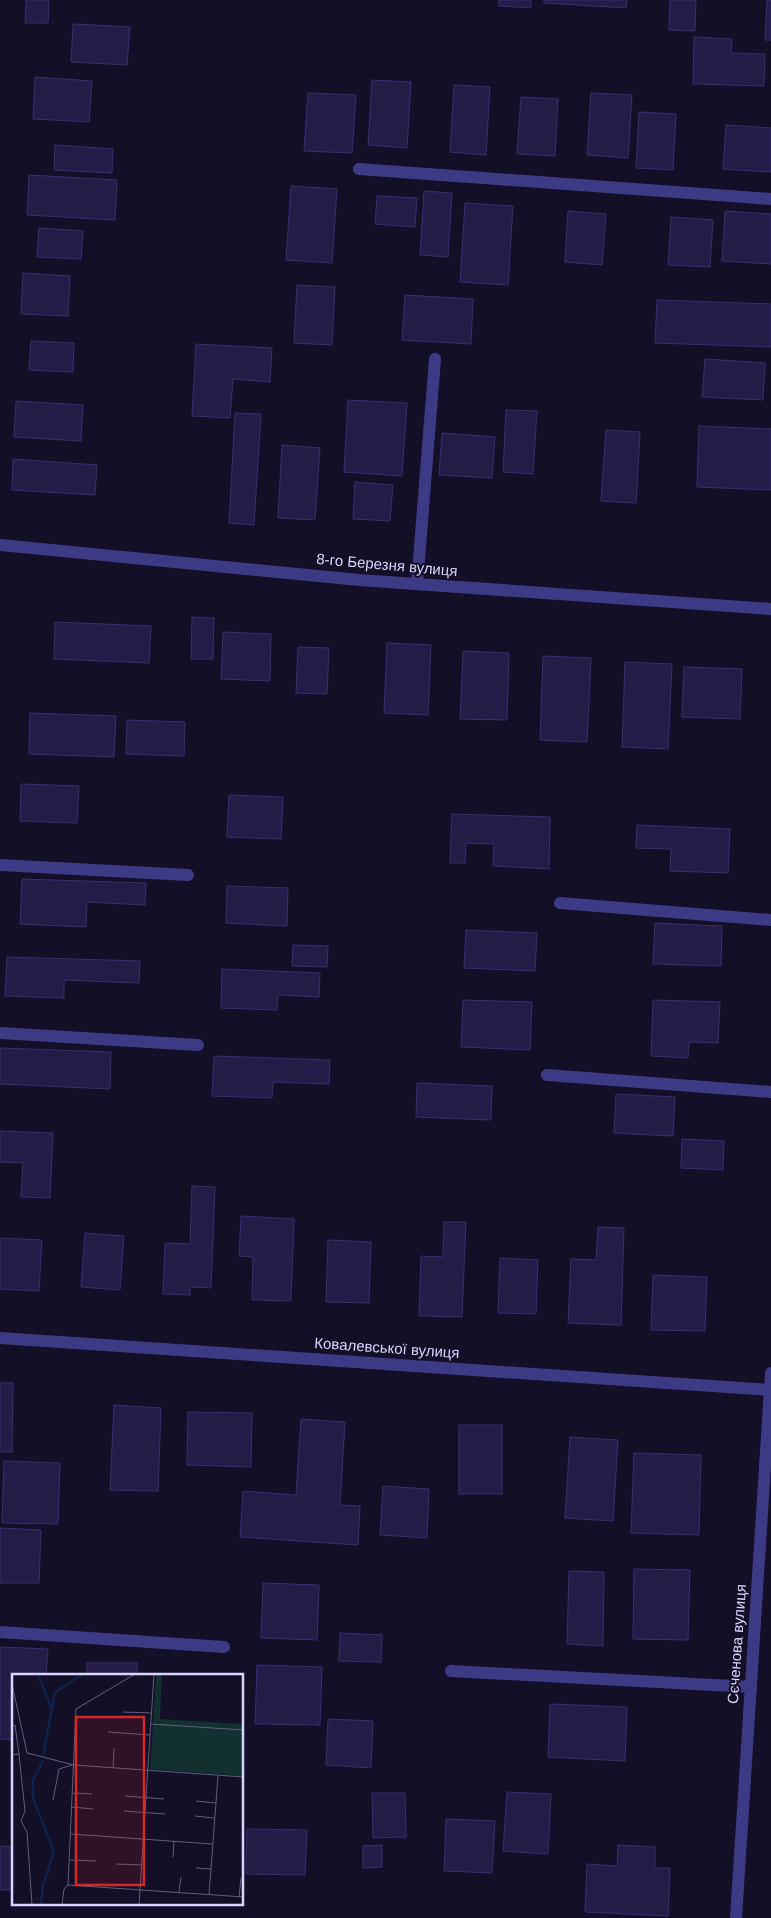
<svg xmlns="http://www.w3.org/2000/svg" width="771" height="1918" viewBox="0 0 771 1918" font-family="Helvetica,sans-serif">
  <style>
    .building { fill: #241b47; stroke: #3b2d73 }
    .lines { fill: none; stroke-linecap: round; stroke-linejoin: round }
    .minor { stroke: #3d3a85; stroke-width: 12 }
    .labels { text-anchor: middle; stroke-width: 4; stroke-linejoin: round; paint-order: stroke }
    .street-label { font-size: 15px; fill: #d9d4ff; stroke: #130f26 }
    .inset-river { fill: none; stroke: #0c2248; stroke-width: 2.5 }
    .inset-road { fill: none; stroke: #625e7d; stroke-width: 1 }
    .view { fill: #d62828; fill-opacity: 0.15; stroke: #d62828; stroke-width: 2.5 }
    .inset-edge { fill: none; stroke: #d9d4ff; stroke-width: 2.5 }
  </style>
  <rect width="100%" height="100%" fill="#130f26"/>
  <g class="building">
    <path d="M26,0H49L48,23H25Z"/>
    <path d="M499,0H531V8L499,6Z"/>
    <path d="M544,0H627L626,8L544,3Z"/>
    <path d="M670,0H696L695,31L669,30Z"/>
    <path d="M767,0L771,1V40H765Z"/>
    <path d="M73,24L130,27L127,65L71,62Z"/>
    <path d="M694,37L732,39L731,53L765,54L764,86L693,84Z"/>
    <path d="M35,77L92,81L89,122L33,119Z"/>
    <path d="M372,80L411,82L407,148L368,145Z"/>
    <path d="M454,85L490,87L486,155L450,152Z"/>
    <path d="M308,93L356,95L352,153L304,151Z"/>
    <path d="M591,93L632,95L628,158L587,155Z"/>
    <path d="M521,97L558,99L555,156L517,154Z"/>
    <path d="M639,112L676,114L673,170L636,168Z"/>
    <path d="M726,125L771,128V172L723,169Z"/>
    <path d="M55,145L113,149L112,173L54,170Z"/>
    <path d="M29,175L117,180L115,220L27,215Z"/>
    <path d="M291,186L337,189L332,263L286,260Z"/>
    <path d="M424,191L452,193L448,257L420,255Z"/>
    <path d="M377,196L417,198L415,227L375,224Z"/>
    <path d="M465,203L513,206L508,285L460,282Z"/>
    <path d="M568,211L606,214L602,265L565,262Z"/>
    <path d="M725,211L771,214V264L722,261Z"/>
    <path d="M671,217L713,220L710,267L668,265Z"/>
    <path d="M39,228L83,231L81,259L37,257Z"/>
    <path d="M23,273L70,276L68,316L21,314Z"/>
    <path d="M297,285L335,287L332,345L294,343Z"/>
    <path d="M405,295L473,299L471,344L402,340Z"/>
    <path d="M657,300L771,304V347L655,343Z"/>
    <path d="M31,341L74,343L73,372L29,370Z"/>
    <path d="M196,344L272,348L270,382L233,379L230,418L192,416Z"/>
    <path d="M705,359L765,363L763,400L702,397Z"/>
    <path d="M348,400L407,403L402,476L344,472Z"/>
    <path d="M16,401L83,405L81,441L14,437Z"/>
    <path d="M506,410L537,411L533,474L503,472Z"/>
    <path d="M235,413L261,414L254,525L229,523Z"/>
    <path d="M699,426L771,429V490L697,487Z"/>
    <path d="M606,430L640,432L636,503L601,501Z"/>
    <path d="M442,433L495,437L492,478L439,475Z"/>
    <path d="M282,445L320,448L315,520L278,518Z"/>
    <path d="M13,459L97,465L95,495L12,490Z"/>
    <path d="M355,482L393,485L390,521L353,519Z"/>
    <path d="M192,617L214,618L213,659H191Z"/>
    <path d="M55,622L151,626L149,663L54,659Z"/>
    <path d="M223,632L271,634L270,681L221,679Z"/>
    <path d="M387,643L431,645L428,715L384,713Z"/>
    <path d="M298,647L329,648L327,694L296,693Z"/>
    <path d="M463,651L509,653L507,720L460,719Z"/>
    <path d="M543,656L591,658L587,742L540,740Z"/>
    <path d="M625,662L672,664L668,749L622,747Z"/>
    <path d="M684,667L742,669L740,719L682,717Z"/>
    <path d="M30,713L116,716L114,757L29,754Z"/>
    <path d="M127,720L185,722L184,756L126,754Z"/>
    <path d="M21,784L79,786L77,823L20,821Z"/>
    <path d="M229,795L283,797L281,839L227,837Z"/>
    <path d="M452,814L550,817L549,869L493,866L494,844L466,843L465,863H450Z"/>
    <path d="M637,825L730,829L728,873L670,871L671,849L636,848Z"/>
    <path d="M22,879L146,883L145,905L87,902L86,927L20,924Z"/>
    <path d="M227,886L288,888L287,926L226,923Z"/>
    <path d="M655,923L722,926L721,966L653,964Z"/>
    <path d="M466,930L537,933L535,971L464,968Z"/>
    <path d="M293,945L328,946L327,967L292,966Z"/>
    <path d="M7,957L140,961L139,983L64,980V998L5,996Z"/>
    <path d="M222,969L320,973L319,997L278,995L277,1010L221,1008Z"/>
    <path d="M463,1000L532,1002L530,1050L461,1047Z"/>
    <path d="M653,1000L720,1002L718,1043L689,1042L688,1058L651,1056Z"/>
    <path d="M0,1048L111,1052L110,1089L0,1084Z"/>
    <path d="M214,1056L330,1060L329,1084L273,1082L272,1098L212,1096Z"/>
    <path d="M417,1083L492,1086L491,1120L416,1117Z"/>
    <path d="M616,1094L675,1097L673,1136L614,1133Z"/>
    <path d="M0,1131L53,1133L50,1198L21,1197L23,1163L0,1162Z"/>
    <path d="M682,1139L724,1141L723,1170L681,1168Z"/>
    <path d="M192,1186L215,1187L211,1288L190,1287V1295L163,1294L165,1243L190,1244Z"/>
    <path d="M241,1216L294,1219L291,1301L252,1300L253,1257L239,1256Z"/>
    <path d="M444,1222H466L462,1317L419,1316L421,1256L443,1257Z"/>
    <path d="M598,1227L624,1228L621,1325L568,1323L571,1259L596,1260Z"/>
    <path d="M85,1233L124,1236L120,1290L81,1287Z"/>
    <path d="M0,1238L42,1240L39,1291L0,1289Z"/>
    <path d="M328,1240L371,1242L369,1303L326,1302Z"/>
    <path d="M500,1258L538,1260L536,1314L498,1313Z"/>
    <path d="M653,1275L707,1277L705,1331L651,1330Z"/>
    <path d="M0,1383H13L12,1452H0Z"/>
    <path d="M114,1405L161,1408L158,1491L110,1490Z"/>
    <path d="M188,1412L252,1413L251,1467L187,1465Z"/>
    <path d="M301,1419L345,1422L340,1505L360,1506L358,1545L240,1537L243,1491L296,1495Z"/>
    <rect x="459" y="1425" width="43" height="69"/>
    <path d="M570,1437L618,1440L613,1521L565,1518Z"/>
    <path d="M634,1453L701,1455L699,1535L631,1533Z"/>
    <path d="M4,1461L60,1463L58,1524L2,1523Z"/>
    <path d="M383,1486L429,1489L427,1538L380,1535Z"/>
    <path d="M0,1528L41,1530L39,1583H0Z"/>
    <path d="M634,1569L690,1570L688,1640L633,1639Z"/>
    <path d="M569,1571L604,1572L603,1646L567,1644Z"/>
    <path d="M263,1583L319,1585L317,1640L261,1638Z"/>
    <path d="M340,1633L382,1635L381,1662L339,1661Z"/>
    <path d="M0,1647L48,1649L46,1676H14V1740L0,1739Z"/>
    <rect x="87" y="1663" width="50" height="13"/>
    <path d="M257,1665L322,1667L320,1725L255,1724Z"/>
    <path d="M550,1704L627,1707L625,1761L548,1757Z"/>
    <path d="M328,1719L373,1721L371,1768L326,1765Z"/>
    <path d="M507,1792L551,1794L548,1854L503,1851Z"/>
    <path d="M372,1793H405L406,1837L373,1838Z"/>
    <path d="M446,1819L495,1821L492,1873L444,1871Z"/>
    <path d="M247,1829L307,1830L305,1875L246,1874Z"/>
    <path d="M382,1845V1867L363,1868V1846Z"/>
    <path d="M618,1845L655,1847V1868H670L668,1916L585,1912L587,1864L617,1866Z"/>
    <path d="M0,1846L14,1847V1890H0Z"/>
  </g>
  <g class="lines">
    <g class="minor">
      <path d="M359,169L771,199"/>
      <path d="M0,545L359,580L771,609"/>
      <path d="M417,584L435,359"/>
      <path d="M0,865L188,875"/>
      <path d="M560,903L771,920"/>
      <path d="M0,1033L198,1045"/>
      <path d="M547,1075L771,1092"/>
      <path d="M0,1338L771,1390"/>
      <path d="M0,1632L224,1647"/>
      <path d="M451,1671L751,1687"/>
      <path d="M736,1918L771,1373"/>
    </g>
  </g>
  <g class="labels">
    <g class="street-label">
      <text transform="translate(387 565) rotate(5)" y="5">8-го Березня вулиця</text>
      <text transform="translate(387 1348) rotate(4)" y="5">Ковалевської вулиця</text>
      <text transform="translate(737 1644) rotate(-86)" y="5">Сєченова вулиця</text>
    </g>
  </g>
  <g transform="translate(12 1674)">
    <rect width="231" height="231" fill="#130f26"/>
    <path d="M144,0H150L148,45L231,50V102L138,95Z" fill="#12302f"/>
    <path class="inset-river" d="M26,0L39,34M31,82L43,18L71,0M29,231L31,211L42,178L21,124V106L31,86"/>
    <path class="inset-road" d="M0,10L15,79L62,91L232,103M111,38L140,39M139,50L232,56M0,52L3,51L7,80M96,58L138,61M0,81L7,80L13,137L9,147L15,158L20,231M101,94L102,74M61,119L80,120M113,122L152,125M41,126L47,95L60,91M184,127L204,129M60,133L81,135M112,137L153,140M183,142L202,144M59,160L200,170M161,183L162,167M58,186L84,187M104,190L130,191M184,194L199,195M56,211L232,223M167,218L169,203M197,221L206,102M227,223L229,204M50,231L52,215L56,211L64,35L123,0M127,231L142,0"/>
    <path class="view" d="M64,43H132V211H64Z"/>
    <rect width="231" height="231" class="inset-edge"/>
  </g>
</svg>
